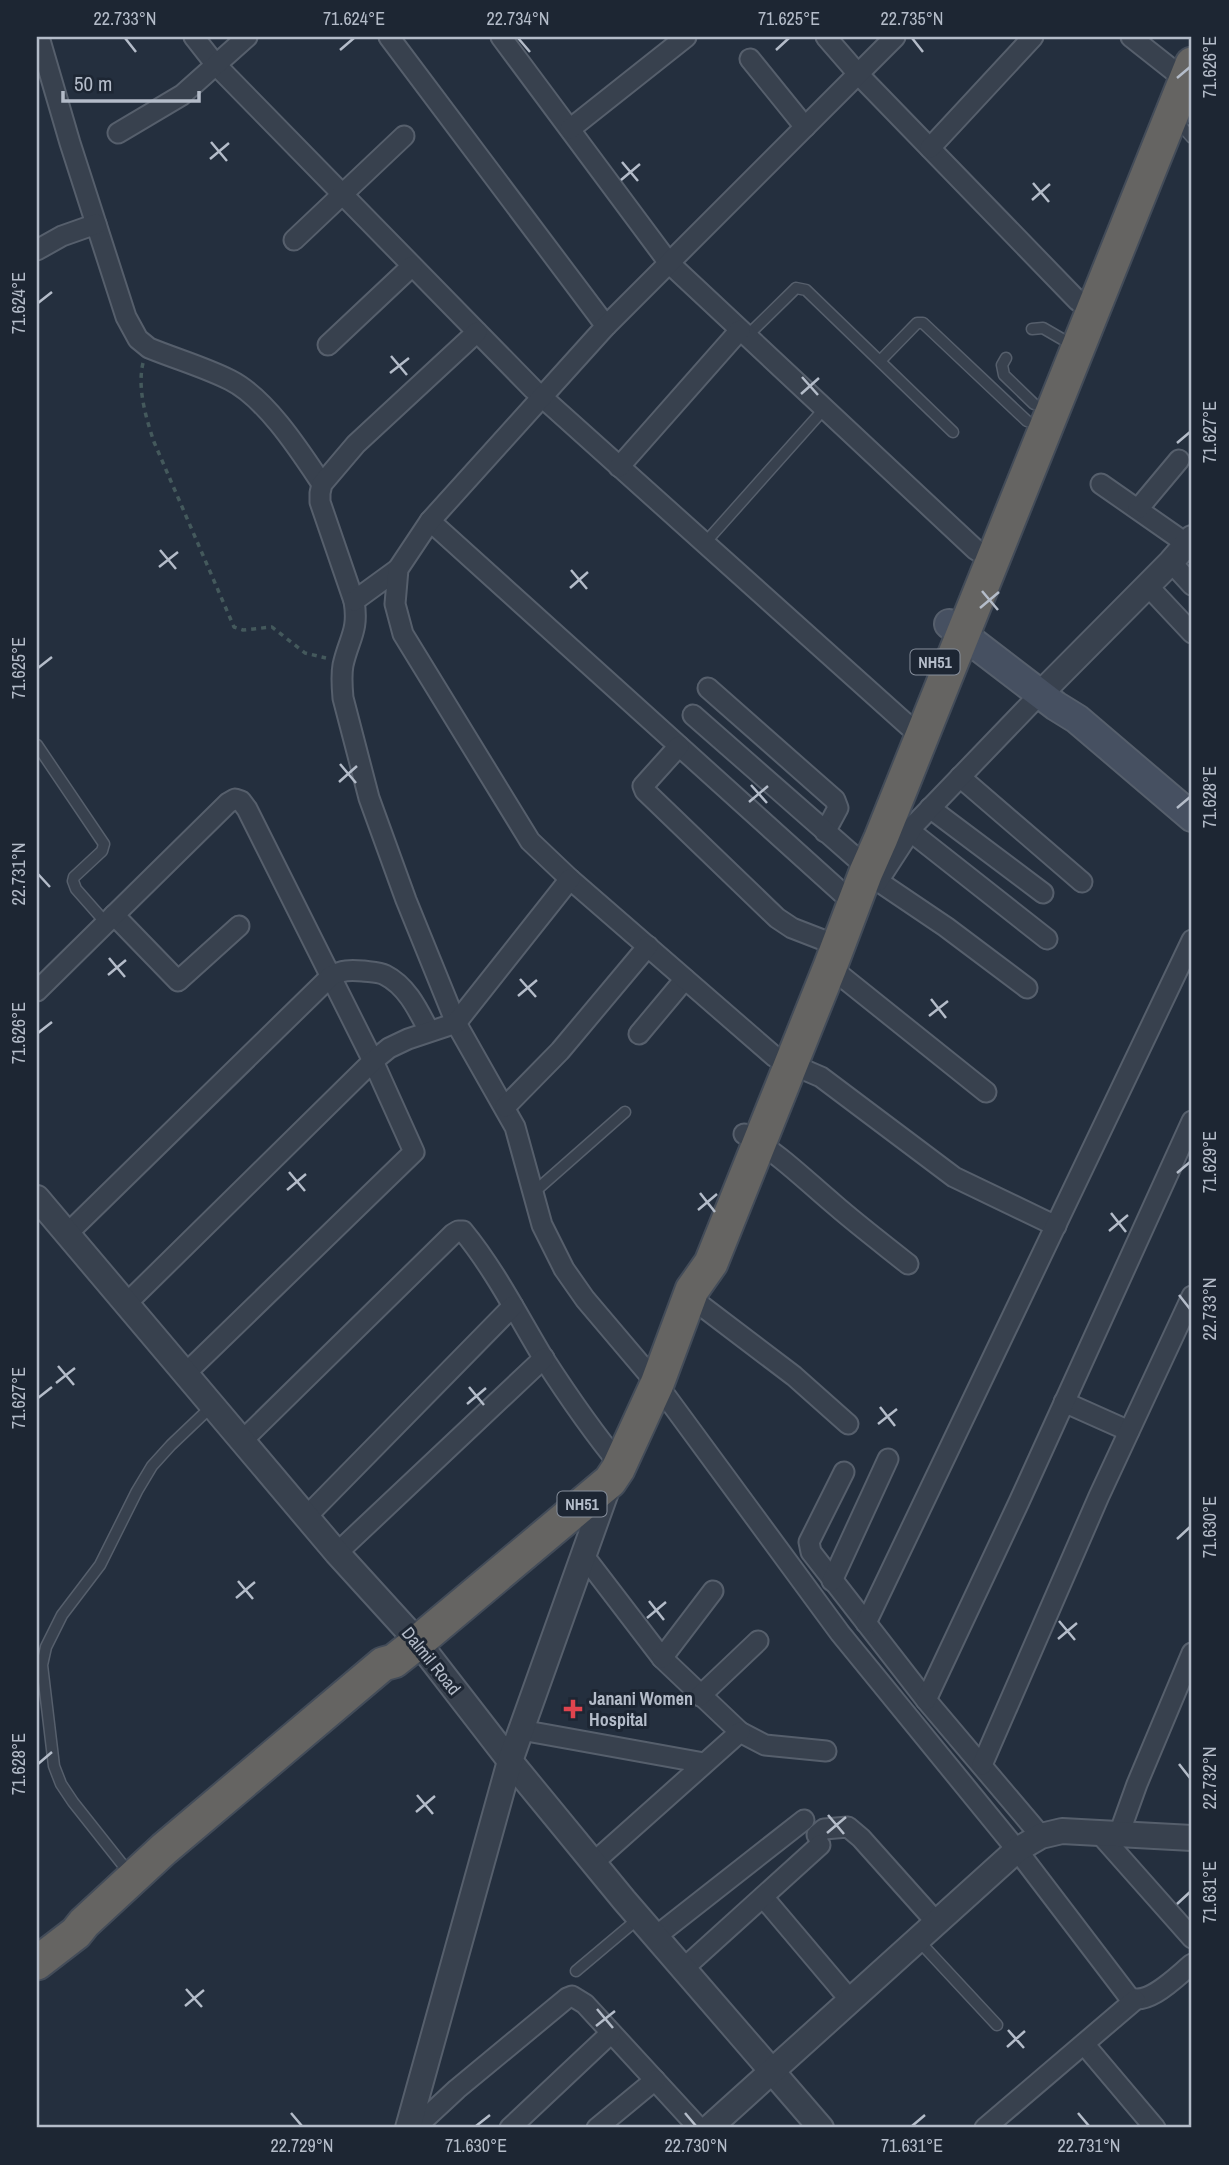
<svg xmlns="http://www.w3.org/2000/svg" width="1229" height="2165" viewBox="0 0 1229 2165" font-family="'Archivo Narrow',sans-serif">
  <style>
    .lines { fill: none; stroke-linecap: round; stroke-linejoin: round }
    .service-casing { stroke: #565f6c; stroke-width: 13 }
    .minor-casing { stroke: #565f6c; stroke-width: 23 }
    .tertiary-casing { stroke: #565f6c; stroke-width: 28 }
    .secondary-casing { stroke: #565f6c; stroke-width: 32 }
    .trunk-casing { stroke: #434c59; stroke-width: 37 }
    .path { stroke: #44595c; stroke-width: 3.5; stroke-dasharray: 5 5; stroke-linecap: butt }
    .service { stroke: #38414e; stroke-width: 10 }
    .minor { stroke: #38414e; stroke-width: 19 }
    .tertiary { stroke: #38414e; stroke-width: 24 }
    .secondary { stroke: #465061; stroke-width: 28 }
    .trunk { stroke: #656462; stroke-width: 33 }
    .ticks { fill: none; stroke: #b4bcc9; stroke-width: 2.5 }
    .health-dot { fill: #e0444e; stroke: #1d2633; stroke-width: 2.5 }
    .labels { text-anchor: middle; stroke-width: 6; stroke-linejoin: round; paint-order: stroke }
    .shield { fill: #1d2633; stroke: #878f9c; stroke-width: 2 }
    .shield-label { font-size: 16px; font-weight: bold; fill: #b4bcc9 }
    .street-label { font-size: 18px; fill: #b4bcc9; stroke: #1d2633 }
    .poi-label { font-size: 18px; font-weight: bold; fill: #b4bcc9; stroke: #1d2633; text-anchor: start }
    .neatline { fill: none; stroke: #b4bcc9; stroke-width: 2.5 }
    .ticks-label { font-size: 18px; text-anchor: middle; fill: #b4bcc9 }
  </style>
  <rect width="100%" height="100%" fill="#242f3e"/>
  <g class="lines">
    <defs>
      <g id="service">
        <path d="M1177,121L1192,138"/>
        <path d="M1032,329L1043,328L1062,339"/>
        <path d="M747,336L796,288L806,290L953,432"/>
        <path d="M1006,358L1002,365L1004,375L1034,404"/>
        <path d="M880,361L917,323H923L1027,421"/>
        <path d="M704,544L825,408"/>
        <path d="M37,745L104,844L102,851L74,877L73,881L76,889L106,923"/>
        <path d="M533,1193L625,1112"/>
        <path d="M130,1874L73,1802L61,1784L54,1766L42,1665L46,1647L62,1615L100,1565L137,1491L152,1466L171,1445L212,1406"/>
        <path d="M918,1940L997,2025"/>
        <path d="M576,1971L639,1918"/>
      </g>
      <g id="minor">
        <path d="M39,37L70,143L126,317L138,339L149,348C176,359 204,367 230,380C266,398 300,451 322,484"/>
        <path d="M194,37L216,65L533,389L922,738"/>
        <path d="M389,37L606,326"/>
        <path d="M501,37L669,263L976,550"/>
        <path d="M826,37L859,75L1078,301"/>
        <path d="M1131,37L1174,71L1192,78"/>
        <path d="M750,59L805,127"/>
        <path d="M570,129L686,37"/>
        <path d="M118,133L182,95L247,37"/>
        <path d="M930,148L1033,37"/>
        <path d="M294,240L404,136"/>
        <path d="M37,250L62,236L96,224"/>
        <path d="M477,332L356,444L322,484L320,493V502L354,601C359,631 349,638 343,665C341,676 342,687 343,698L369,798L406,900L456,1023L515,1127L542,1225L564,1269L585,1299L657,1384L840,1633L1017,1850L1129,1997C1148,2007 1177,1976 1192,1964"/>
        <path d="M328,345L412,266"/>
        <path d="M619,467L740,330"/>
        <path d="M1101,484L1187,544"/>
        <path d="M1138,509L1179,460"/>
        <path d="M430,521L842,893"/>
        <path d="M1171,562L1192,585"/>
        <path d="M1147,585L1192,633"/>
        <path d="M354,601L398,569"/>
        <path d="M708,688L835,800L838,808L825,832"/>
        <path d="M693,715L856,858"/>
        <path d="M679,746L643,786L645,791L777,918L792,928L823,940"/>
        <path d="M960,777L1082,882"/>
        <path d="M930,808L1043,893"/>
        <path d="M910,831L1047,939"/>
        <path d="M869,875L946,927L1027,988"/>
        <path d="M878,881L915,824L1041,693"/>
        <path d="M114,915L178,981L239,926"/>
        <path d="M830,967L986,1092"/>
        <path d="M37,991L228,803L235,799L241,801L247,809L373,1061L414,1152L185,1374"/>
        <path d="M639,1034L685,979"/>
        <path d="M775,1057L570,879L530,841L403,634L395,604L398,569L430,521L606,326L895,37"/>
        <path d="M791,1064L821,1077L954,1177L1056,1226"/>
        <path d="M505,1107L560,1051L648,946"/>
        <path d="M744,1134C778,1152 805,1180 835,1205C858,1225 883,1244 908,1264"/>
        <path d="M67,1234L331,976C342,970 350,970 363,971C370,972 379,972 385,975C407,986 418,1010 429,1031"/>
        <path d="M690,1297L794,1376L848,1424"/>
        <path d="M126,1304L373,1061L389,1048L408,1039L456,1023L570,879"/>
        <path d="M1064,1402L1129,1431"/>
        <path d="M242,1441L453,1234L458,1231H463C495,1270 518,1316 544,1359C568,1396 592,1431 620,1465"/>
        <path d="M844,1472L809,1542L811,1552L926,1700L1041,1836"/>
        <path d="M306,1517L513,1306"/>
        <path d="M337,1553L544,1358"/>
        <path d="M584,1556L662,1658L740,1732L765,1745L826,1751"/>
        <path d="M832,1581L888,1459"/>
        <path d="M866,1623L1192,940"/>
        <path d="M662,1658L713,1591"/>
        <path d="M700,1696L758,1641"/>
        <path d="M926,1700L1019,1502L1192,1121"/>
        <path d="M521,1730L704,1763"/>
        <path d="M982,1765L1099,1496L1192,1296"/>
        <path d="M1099,1833L1192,1938"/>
        <path d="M1119,1834L1137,1784L1192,1653"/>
        <path d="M817,1835L824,1829L848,1827L861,1838L937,1923"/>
        <path d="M593,1863L740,1732"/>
        <path d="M763,1897L851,2001"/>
        <path d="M655,1937L804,1820"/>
        <path d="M683,1969L820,1845"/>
        <path d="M1084,2044L1155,2128"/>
        <path d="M415,2128L457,2089L567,1998L572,1996L585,2004L699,2128"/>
        <path d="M510,2128L611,2033"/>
        <path d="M597,2128L655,2080"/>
        <path d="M985,2128L1135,2000"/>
      </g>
      <g id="tertiary">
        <path d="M1041,693L1171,562L1192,538"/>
        <path d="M37,1198L337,1553L418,1642L510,1761L624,1900L821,2128"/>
        <path d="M408,2128L510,1761L610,1481"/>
        <path d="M709,2128L1017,1850L1041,1836L1062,1831L1192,1838"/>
      </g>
      <path id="secondary" d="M949,624L1056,706L1077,719L1192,817"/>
      <path id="trunk" d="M37,1963L76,1933L84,1923L164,1849L383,1664L394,1661L418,1642L610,1481L618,1469L657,1384L692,1290L711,1263L830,967L866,872L881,838L1192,64"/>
    </defs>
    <use href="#service" class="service-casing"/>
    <use href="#minor" class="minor-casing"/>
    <use href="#tertiary" class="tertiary-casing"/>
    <use href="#secondary" class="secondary-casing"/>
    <use href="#trunk" class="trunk-casing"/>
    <path class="path" d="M143,363C137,388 146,418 154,442L234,627L243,630L272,627L305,653L326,658"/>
    <use href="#service" class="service"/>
    <use href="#minor" class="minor"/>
    <use href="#tertiary" class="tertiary"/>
    <use href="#secondary" class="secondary"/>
    <use href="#trunk" class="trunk"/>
  </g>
  <path class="ticks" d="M125,38L136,52M518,38L530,52M912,38L923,52M340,50L354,38M776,50L789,38M1177,78L1190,67M211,142L227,161M210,159L229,143M622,162L638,181M621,180L640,164M1033,183L1049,202M1032,200L1050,184M38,303L52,292M391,356L407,375M390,373L409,358M802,377L818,395M801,394L819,378M1177,443L1190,432M160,550L176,569M159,567L178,552M571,570L587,589M570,588L588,572M982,591L998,610M980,608L999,592M38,668L52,657M340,764L356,783M339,782L357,766M751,785L767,803M749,802L768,786M1177,808L1190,797M38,874L50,887M109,958L125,977M108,975L126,960M520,979L536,997M518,996L537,980M931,999L946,1018M929,1016L948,1001M38,1033L52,1022M289,1172L305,1191M1177,1173L1190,1162M287,1190L306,1174M700,1193L715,1212M698,1210L717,1194M1111,1213L1126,1232M1109,1231L1128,1215M1179,1295L1190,1309M58,1366L74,1385M56,1383L75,1368M469,1387L484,1405M38,1398L52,1387M467,1404L486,1388M880,1407L895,1426M878,1424L897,1409M1177,1539L1190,1527M238,1581L253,1599M236,1598L255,1582M649,1601L664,1620M647,1618L666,1602M1059,1621L1075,1640M1058,1639L1077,1623M38,1764L52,1752M1179,1764L1190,1778M417,1795L433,1814M416,1812L435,1796M828,1815L844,1834M827,1833L846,1817M1177,1904L1190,1892M186,1989L202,2007M185,2006L204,1990M597,2009L613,2028M596,2026L615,2011M1008,2030L1024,2048M1007,2047L1025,2031M291,2113L302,2126M685,2113L696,2126M1078,2113L1089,2126M476,2126L490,2115M912,2126L925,2115"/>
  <path class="health-dot" d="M569.5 1698.5h7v7h7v7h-7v7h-7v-7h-7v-7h7z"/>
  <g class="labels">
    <g class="shield">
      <rect x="910.5" y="649.5" width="49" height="25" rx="5"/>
      <rect x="557.5" y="1491.5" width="49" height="25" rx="5"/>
    </g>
    <g class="shield-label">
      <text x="935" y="668">NH51</text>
      <text x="582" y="1510">NH51</text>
    </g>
    <g class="street-label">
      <text transform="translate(431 1661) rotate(51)" y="6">Dalmil Road</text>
    </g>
    <g class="poi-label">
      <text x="589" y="1705">Janani Women<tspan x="589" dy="21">Hospital</tspan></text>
    </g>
  </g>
  <rect width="1229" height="2165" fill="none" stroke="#1d2633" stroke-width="77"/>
  <path d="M63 91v10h136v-10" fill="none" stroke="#b4bcc9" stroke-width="3.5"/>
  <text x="74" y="91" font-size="21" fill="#b4bcc9" stroke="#1d2633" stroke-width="5" paint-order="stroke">50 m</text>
  <rect x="38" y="38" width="1152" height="2088" class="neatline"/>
  <g class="ticks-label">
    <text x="125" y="25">22.733°N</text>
    <text x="354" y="25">71.624°E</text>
    <text x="518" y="25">22.734°N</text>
    <text x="789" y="25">71.625°E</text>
    <text x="912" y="25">22.735°N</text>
    <text transform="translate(1210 67) rotate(-90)" y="6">71.626°E</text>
    <text transform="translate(19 303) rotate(-90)" y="6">71.624°E</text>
    <text transform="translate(1210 432) rotate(-90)" y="6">71.627°E</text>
    <text transform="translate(19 668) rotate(-90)" y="6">71.625°E</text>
    <text transform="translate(1210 797) rotate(-90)" y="6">71.628°E</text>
    <text transform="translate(19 874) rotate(-90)" y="6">22.731°N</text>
    <text transform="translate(19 1033) rotate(-90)" y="6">71.626°E</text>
    <text transform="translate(1210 1162) rotate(-90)" y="6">71.629°E</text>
    <text transform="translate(1210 1309) rotate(-90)" y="6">22.733°N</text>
    <text transform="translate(19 1398) rotate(-90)" y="6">71.627°E</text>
    <text transform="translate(1210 1527) rotate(-90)" y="6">71.630°E</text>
    <text transform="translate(19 1764) rotate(-90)" y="6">71.628°E</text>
    <text transform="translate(1210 1778) rotate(-90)" y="6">22.732°N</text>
    <text transform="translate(1210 1892) rotate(-90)" y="6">71.631°E</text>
    <text x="302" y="2152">22.729°N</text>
    <text x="476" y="2152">71.630°E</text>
    <text x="696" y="2152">22.730°N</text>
    <text x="912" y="2152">71.631°E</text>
    <text x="1089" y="2152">22.731°N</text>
  </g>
</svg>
